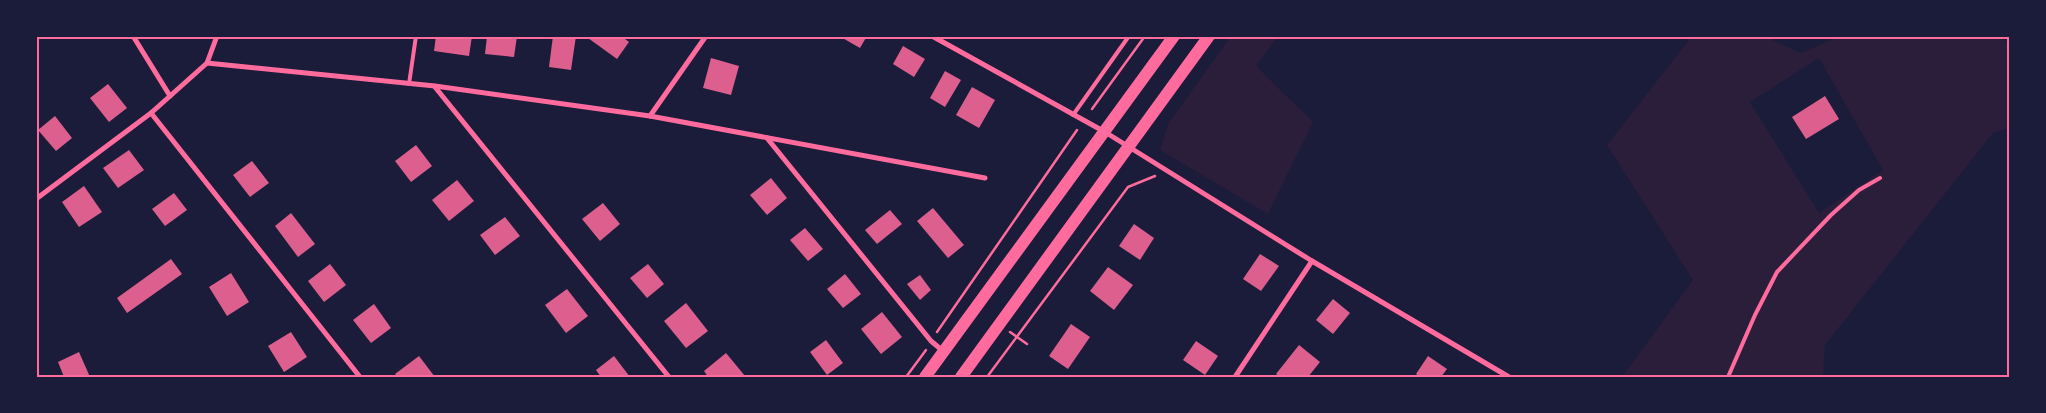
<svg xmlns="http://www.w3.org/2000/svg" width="2046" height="413" viewBox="0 0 2046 413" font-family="'Exo 2',sans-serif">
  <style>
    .green { fill: #2a1e3b; fill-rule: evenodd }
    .building { fill: #dd5f8e }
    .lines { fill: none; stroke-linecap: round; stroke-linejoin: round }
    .path { stroke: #ff6b9d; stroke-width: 2.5 }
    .service { stroke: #ff6b9d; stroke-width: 4 }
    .minor { stroke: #ff6b9d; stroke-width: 5 }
    .primary { stroke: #ff6b9d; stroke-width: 12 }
    .neatline { fill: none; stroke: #ff6b9d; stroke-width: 2 }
  </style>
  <rect width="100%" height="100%" fill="#1b1b3a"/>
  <g class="green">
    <path d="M1231,36H1278L1256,66L1313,122L1268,214L1160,150L1168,124Z"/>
    <path d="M1692,36H1770L1772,40L1801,53L1840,36H2000L2010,45V127L1993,133L1825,345L1823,377H1622L1693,280L1607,145ZM1819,58L1883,170L1819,213L1750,102Z"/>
  </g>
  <g class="building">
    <path d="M436,36H472L469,56L434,51Z"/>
    <path d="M487,36H517L514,57L485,54Z"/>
    <path d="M553,36H576L571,70L549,67Z"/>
    <path d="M589,36H621L629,42L617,59L588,38Z"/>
    <path d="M839,36H867L860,48Z"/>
    <path d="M903,46L925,59L914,77L893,64Z"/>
    <path d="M711,58L739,66L731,95L703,88Z"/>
    <path d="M945,71L961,80L945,107L930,98Z"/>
    <path d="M108,84L127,108L109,122L90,98Z"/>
    <path d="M972,87L995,100L979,128L956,115Z"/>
    <path d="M1825,96L1839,119L1806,139L1792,117Z"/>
    <path d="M55,116L72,138L56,151L38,130Z"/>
    <path d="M416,145L432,166L411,182L395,161Z"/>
    <path d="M129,150L144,170L118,188L103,168Z"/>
    <path d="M252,161L269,183L250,197L233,175Z"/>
    <path d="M771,178L787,198L767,215L750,195Z"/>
    <path d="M457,180L474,201L449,221L432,200Z"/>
    <path d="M84,186L102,212L79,227L62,202Z"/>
    <path d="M174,193L187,210L165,226L152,209Z"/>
    <path d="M603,203L620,224L600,241L582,219Z"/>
    <path d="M933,208L964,245L948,258L917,221Z"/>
    <path d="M890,210L902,224L877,244L865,230Z"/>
    <path d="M291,213L315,244L298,257L275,226Z"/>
    <path d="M505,217L520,236L495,255L480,235Z"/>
    <path d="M1134,224L1154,238L1140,260L1119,246Z"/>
    <path d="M805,228L823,249L808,261L790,240Z"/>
    <path d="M1260,254L1279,266L1261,291L1243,279Z"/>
    <path d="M171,259L182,274L127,313L117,298Z"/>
    <path d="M330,264L346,285L324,302L308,281Z"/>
    <path d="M648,264L664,284L647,298L630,278Z"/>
    <path d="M1108,267L1133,285L1114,310L1090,291Z"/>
    <path d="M231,273L249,302L227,316L209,287Z"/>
    <path d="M845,274L861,294L843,308L827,289Z"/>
    <path d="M920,275L931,290L920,300L907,284Z"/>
    <path d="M567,289L588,316L566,333L545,305Z"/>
    <path d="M1333,299L1350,313L1333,334L1316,320Z"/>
    <path d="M686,303L708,331L686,348L664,321Z"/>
    <path d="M374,304L391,328L371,343L353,320Z"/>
    <path d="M882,312L902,337L881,354L861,329Z"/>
    <path d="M1071,324L1090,337L1068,369L1049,356Z"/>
    <path d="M291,332L307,357L284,372L268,346Z"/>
    <path d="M826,340L843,363L827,375L810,352Z"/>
    <path d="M1196,341L1218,356L1205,375L1183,360Z"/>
    <path d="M1299,345L1320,362L1308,377H1280L1276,374Z"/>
    <path d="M79,352L90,377H64L58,362Z"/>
    <path d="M726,353L745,376L708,377L704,371Z"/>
    <path d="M419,356L435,377H398L395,374Z"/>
    <path d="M614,356L630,377H601L596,370Z"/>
    <path d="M1428,356L1447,369L1441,377H1420L1416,374Z"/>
  </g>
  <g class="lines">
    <g class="path">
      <path d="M1092,109L1145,36"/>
      <path d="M937,332L1077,130"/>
      <path d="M1010,332L1027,344"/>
      <path d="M906,377L926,350"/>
      <path d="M987,377L1128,187L1155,176"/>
    </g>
    <g class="service">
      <path d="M409,84L416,36"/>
      <path d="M1073,115L1129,36"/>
      <path d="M1728,377L1755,315L1777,272L1831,215L1859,190L1880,178"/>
    </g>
    <g class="minor">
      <path d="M133,36L170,96"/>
      <path d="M932,36L1105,132L1312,261L1509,377"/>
      <path d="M207,63L435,86L650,116L985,178"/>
      <path d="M435,87L669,377"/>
      <path d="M151,113L360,377"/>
      <path d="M650,116L706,36"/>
      <path d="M767,138L931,341L943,351"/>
      <path d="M36,199L151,113L207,63L217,36"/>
      <path d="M1235,377L1312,261"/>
    </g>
    <g class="primary">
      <path d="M925,377L1174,36"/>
      <path d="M961,377L1209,36"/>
    </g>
  </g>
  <rect width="2046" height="413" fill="none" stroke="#1b1b3a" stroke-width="75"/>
  <rect x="38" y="38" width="1970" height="338" class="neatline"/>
</svg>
